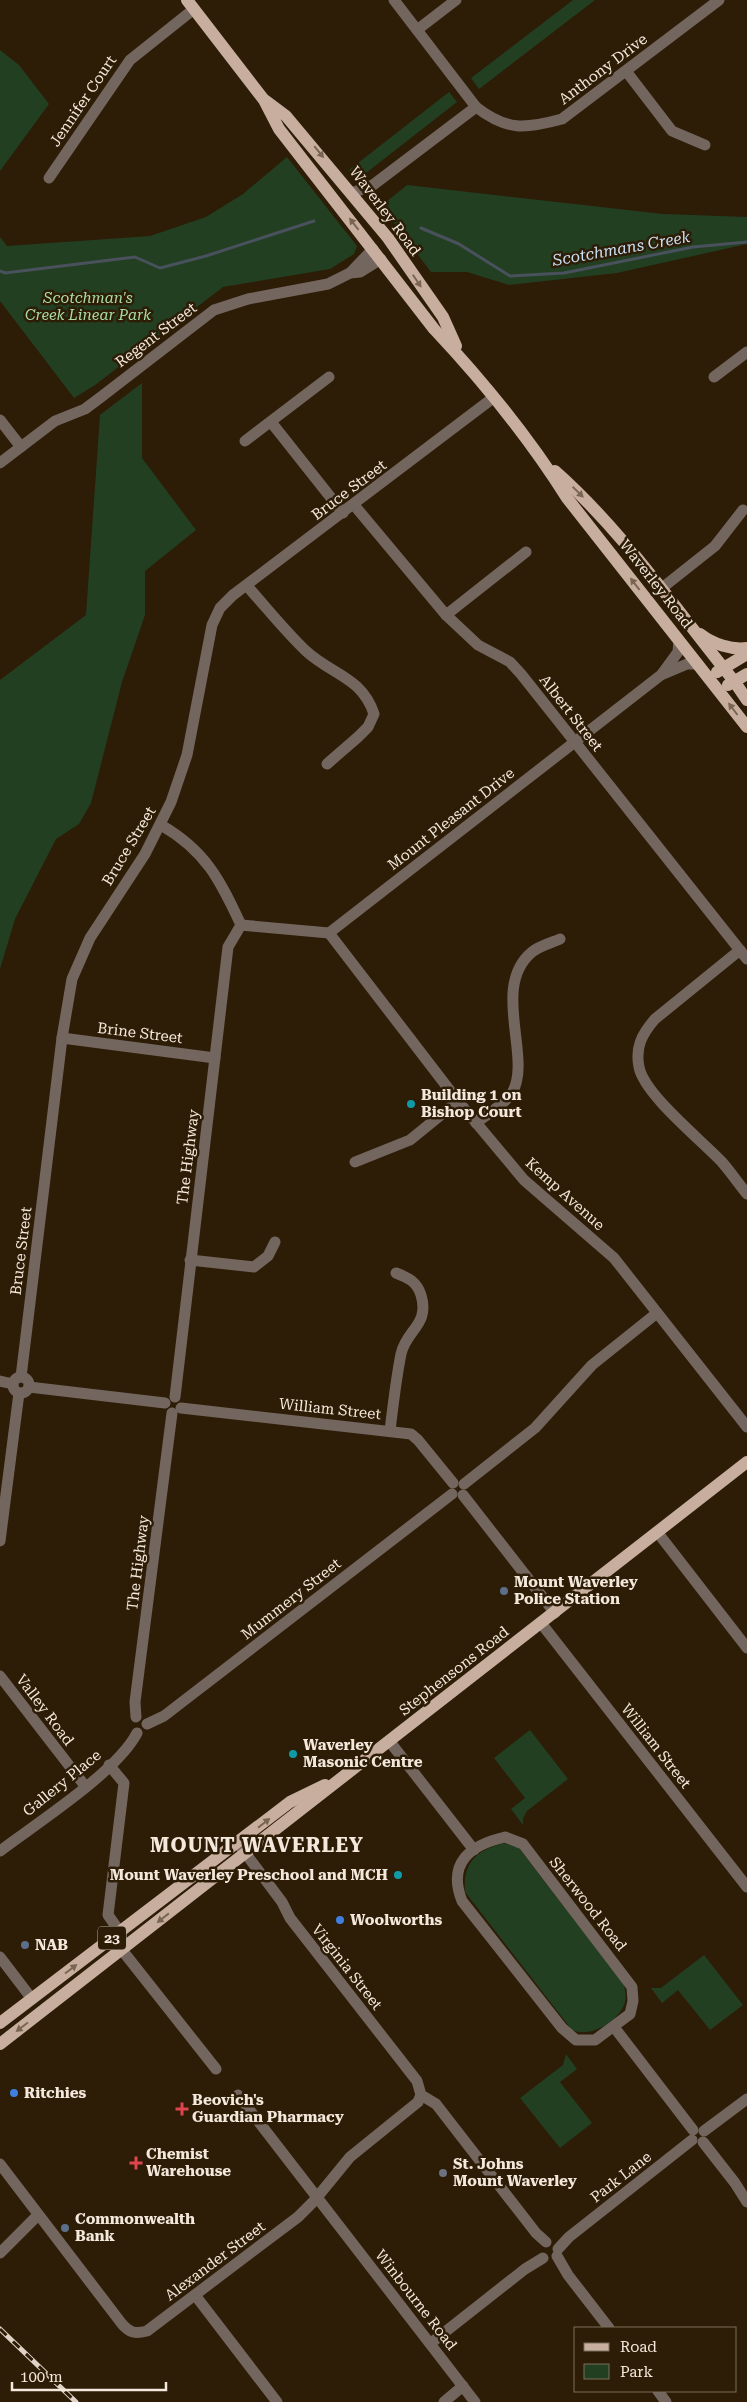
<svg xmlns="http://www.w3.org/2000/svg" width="747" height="2402" viewBox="0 0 747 2402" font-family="'Roboto Serif',serif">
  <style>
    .green { fill: #223f22 }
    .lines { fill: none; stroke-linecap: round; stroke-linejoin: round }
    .stream { stroke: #49515c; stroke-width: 3 }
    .minor { stroke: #73665f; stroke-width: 11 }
    .major { stroke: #c7ae9e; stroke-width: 12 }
    .rail-casing { stroke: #dfd3c5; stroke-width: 5 }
    .rail { stroke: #2d1c06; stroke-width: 3; stroke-dasharray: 9; stroke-linecap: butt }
    .oneway { fill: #7a6552 }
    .culture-dot { fill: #0f9aa8; stroke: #2d1c06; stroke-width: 2 }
    .service-dot { fill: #5c6f8a; stroke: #2d1c06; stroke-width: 2 }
    .shop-dot { fill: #3f7fe0; stroke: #2d1c06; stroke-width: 2 }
    .health-dot { fill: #e0444e; stroke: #2d1c06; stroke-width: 2 }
    .worship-dot { fill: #6b7280; stroke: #2d1c06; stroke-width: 2 }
    .labels { text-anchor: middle; stroke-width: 5; stroke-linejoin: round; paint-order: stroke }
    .shield { fill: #2d1c06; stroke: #b8ab9b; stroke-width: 1 }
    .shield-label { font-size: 14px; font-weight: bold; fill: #f3e8db }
    .street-label { font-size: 15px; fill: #f3e8db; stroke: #2d1c06 }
    .park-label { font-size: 15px; font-style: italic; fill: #a8dea6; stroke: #2d1c06 }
    .poi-label { font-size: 15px; font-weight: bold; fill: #f3e8db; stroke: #2d1c06; text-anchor: start }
    .water-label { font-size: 16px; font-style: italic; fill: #c9dff4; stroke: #2d1c06 }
    .district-label { font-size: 20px; font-weight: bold; letter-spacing: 1px; fill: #f3e8db; stroke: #2d1c06 }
  </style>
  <rect width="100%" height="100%" fill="#2d1c06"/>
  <g class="green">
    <path d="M573,0H595L479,89L471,78Z"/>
    <path d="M0,50L19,65L49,104L0,171Z"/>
    <path d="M449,92L457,102L357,180L349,170Z"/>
    <path d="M287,157L357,246L354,254L330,269L223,287L95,385L74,398L0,301V237L7,246L150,236L206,217L243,194Z"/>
    <path d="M407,185L663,214L747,217V244L617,273L509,285L467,272H431L381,206Z"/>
    <path d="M142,383V458L196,530L145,571V615L122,682L91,803L79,824L56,839L15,919L0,969V680L86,615L100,415Z"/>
    <path d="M530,1730L568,1779L527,1811L523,1818V1825L511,1809L525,1798L494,1758Z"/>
    <path d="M504,1843L518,1847L624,1985C626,1994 627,2001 622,2009C613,2024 589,2038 572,2030L465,1892C463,1863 475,1851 504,1843Z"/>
    <path d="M704,1955L743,2005L710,2030L678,1990L662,2003L651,1988H661Z"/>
    <path d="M566,2054L577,2069L560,2082L592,2123L560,2148L520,2098L563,2065Z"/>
  </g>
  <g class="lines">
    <g class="stream">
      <path d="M421,228L459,244L510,276L564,273L693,247L747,242"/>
      <path d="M0,271L5,273L135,257L160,268L206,256L314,221"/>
    </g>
    <g class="minor">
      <path d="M394,0L476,107"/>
      <path d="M417,30L456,0"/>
      <path d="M626,71L672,131L705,145"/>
      <path d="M49,178L130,60L194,9"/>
      <path d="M352,193L373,185L476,107C507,131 525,129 562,119L719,0"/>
      <path d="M350,273L373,249"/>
      <path d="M714,377L747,352"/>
      <path d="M0,420L21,447"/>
      <path d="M271,422L343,513"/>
      <path d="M245,441L329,377"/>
      <path d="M0,463L55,421L85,409L101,397L214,310L248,299L328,284L350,273L360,272L381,259"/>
      <path d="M354,505L446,615L478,645L510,662L521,674L747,959"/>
      <path d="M247,586C266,607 285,631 306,651C332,675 362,677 374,714L368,727L358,737L327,764"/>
      <path d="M662,588L715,546L743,510"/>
      <path d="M446,615L526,552"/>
      <path d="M662,674L678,652L679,640"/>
      <path d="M161,825C206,851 220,880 241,925"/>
      <path d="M241,925L329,933L661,675L687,664H698"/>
      <path d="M329,933L458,1101L524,1180L614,1258L747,1427"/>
      <path d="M740,950L655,1019C642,1034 635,1047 639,1067C644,1094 700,1139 721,1161C730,1171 738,1183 747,1194"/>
      <path d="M62,1038L215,1058"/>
      <path d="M476,1123C485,1116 506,1103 512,1093C533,1058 490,987 532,952C539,946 551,943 560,939"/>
      <path d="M355,1162L410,1140L458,1101"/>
      <path d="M190,1260L254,1267L268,1256L275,1242"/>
      <circle cx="21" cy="1385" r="8"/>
      <path d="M21,1377L62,1038L72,979L90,938L145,854L171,802L187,755L212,625L220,608L233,595L493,398"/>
      <path d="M0,1381L13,1384"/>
      <path d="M29,1387L165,1403"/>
      <path d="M175,1397L228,947L241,925"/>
      <path d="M181,1408L411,1434L418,1440L453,1483"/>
      <path d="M390,1431C393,1405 396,1379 401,1354C406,1330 430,1325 421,1295C417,1282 409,1278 396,1273"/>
      <path d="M464,1484L535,1428L592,1365L657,1313"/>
      <path d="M463,1495L555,1613"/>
      <path d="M658,1533L747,1648"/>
      <path d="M0,1541L19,1393"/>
      <path d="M541,1623L747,1887"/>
      <path d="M0,1676L85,1786"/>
      <path d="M136,1717L135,1702L172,1413"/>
      <path d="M147,1724L164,1716L452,1494"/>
      <path d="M390,1742L474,1850"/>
      <path d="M109,1765L124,1783L108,1915L120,1932"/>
      <path d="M505,1837L523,1844L632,1987L633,2001L630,2014L595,2040H576L562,2028L462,1901C447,1863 470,1845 505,1837Z"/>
      <path d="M240,1846L282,1902L290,1918L417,2081L421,2095L436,2104L536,2233L546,2242"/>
      <path d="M0,1851C37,1823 117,1772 137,1733"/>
      <path d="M122,1950L216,2069"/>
      <path d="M0,1957L32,1999"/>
      <path d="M614,2027L693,2130"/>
      <path d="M238,2095L475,2402"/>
      <path d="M704,2131L747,2099"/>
      <path d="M703,2142L735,2183L747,2202"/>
      <path d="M0,2164L122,2324C130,2333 135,2334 147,2331L298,2217L314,2201L350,2157L418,2102L421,2095"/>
      <path d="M558,2249L569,2237L692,2140"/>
      <path d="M0,2253L38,2215"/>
      <path d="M557,2256L568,2275L609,2328"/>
      <path d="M195,2295L277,2402"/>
      <path d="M431,2343L525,2269L543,2258"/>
      <path d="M658,2391L666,2402"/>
      <path d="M444,2402L463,2386"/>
    </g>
    <g class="major">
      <path d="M187,0L264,100L279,129L434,329C482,380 529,438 567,498L747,727"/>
      <path d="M266,101L286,116L388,238L443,317L456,346"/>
      <path d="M555,471C624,532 676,610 734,681L747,700"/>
      <path d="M700,634C713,644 731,650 747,648"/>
      <path d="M717,672L747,654"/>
      <path d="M728,685L747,674"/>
      <path d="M0,2023L290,1802L325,1785"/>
      <path d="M0,2044L747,1462"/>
    </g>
    <defs>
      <path id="rail" d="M0,2329L76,2402"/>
    </defs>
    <use href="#rail" class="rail-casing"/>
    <use href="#rail" class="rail"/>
  </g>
  <defs><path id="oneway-solid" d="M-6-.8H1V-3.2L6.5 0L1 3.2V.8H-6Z" transform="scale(1.25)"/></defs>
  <g class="oneway">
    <use href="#oneway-solid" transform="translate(319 152) rotate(51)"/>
    <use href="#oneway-solid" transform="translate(354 224) rotate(-128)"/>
    <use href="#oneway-solid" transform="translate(417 281) rotate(56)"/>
    <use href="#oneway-solid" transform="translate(578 492) rotate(44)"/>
    <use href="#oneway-solid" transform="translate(635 584) rotate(-128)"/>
    <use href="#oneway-solid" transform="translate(733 709) rotate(-127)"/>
    <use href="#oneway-solid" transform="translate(264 1823) rotate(-38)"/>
    <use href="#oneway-solid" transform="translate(163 1918) rotate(142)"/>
    <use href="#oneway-solid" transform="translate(71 1969) rotate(-37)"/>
    <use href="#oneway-solid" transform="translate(22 2027) rotate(143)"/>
  </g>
  <g class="culture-dot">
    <circle cx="411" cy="1104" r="5"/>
    <circle cx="293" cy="1754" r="5"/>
    <circle cx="398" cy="1875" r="5"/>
  </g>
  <g class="service-dot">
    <circle cx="504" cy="1591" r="5"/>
    <circle cx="25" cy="1945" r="5"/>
    <circle cx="65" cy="2228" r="5"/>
  </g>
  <g class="shop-dot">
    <circle cx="340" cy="1920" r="5"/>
    <circle cx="14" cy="2093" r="5"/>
  </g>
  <g class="health-dot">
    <path d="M179.5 2101.5h5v5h5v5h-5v5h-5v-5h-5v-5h5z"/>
    <path d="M133.5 2155.5h5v5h5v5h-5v5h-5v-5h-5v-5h5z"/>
  </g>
  <circle class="worship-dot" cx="443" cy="2173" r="5"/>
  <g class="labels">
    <rect class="shield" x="98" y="1926.5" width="28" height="23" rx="4"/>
    <g class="shield-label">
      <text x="112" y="1943">23</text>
    </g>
    <g class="street-label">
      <text transform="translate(603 69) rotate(-37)" y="5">Anthony Drive</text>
      <text transform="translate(83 101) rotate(-56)" y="5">Jennifer Court</text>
      <text transform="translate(385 211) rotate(53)" y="5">Waverley Road</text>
      <text transform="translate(156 335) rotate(-37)" y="5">Regent Street</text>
      <text transform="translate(349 490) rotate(-37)" y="5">Bruce Street</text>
      <text transform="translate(656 584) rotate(52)" y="5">Waverley Road</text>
      <text transform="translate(571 713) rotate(52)" y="5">Albert Street</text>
      <text transform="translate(451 819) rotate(-38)" y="5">Mount Pleasant Drive</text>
      <text transform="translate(129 846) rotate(-59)" y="5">Bruce Street</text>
      <text transform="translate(140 1033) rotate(7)" y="5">Brine Street</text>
      <text transform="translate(188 1157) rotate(-83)" y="5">The Highway</text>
      <text transform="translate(565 1194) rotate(42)" y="5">Kemp Avenue</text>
      <text transform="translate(21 1251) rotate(-83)" y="5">Bruce Street</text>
      <text transform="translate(330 1409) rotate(6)" y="5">William Street</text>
      <text transform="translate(138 1563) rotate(-83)" y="5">The Highway</text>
      <text transform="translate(291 1599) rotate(-38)" y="5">Mummery Street</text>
      <text transform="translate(454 1671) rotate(-38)" y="5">Stephensons Road</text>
      <text transform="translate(45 1710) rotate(53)" y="5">Valley Road</text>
      <text transform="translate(656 1746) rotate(52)" y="5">William Street</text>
      <text transform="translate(62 1783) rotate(-39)" y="5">Gallery Place</text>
      <text transform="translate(588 1904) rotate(52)" y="5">Sherwood Road</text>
      <text transform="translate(347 1967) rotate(52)" y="5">Virginia Street</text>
      <text transform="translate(621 2177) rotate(-38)" y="5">Park Lane</text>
      <text transform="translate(215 2261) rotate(-37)" y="5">Alexander Street</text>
      <text transform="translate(416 2300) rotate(52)" y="5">Winbourne Road</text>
    </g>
    <g class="park-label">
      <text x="88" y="303">Scotchman's<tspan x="88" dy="17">Creek Linear Park</tspan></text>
    </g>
    <g class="poi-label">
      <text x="421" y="1100">Building 1 on<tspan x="421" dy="17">Bishop Court</tspan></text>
      <text x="514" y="1587">Mount Waverley<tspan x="514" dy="17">Police Station</tspan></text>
      <text x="303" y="1750">Waverley<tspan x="303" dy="17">Masonic Centre</tspan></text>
      <text x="388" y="1880" text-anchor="end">Mount Waverley Preschool and MCH</text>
      <text x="350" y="1925">Woolworths</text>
      <text x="35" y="1950">NAB</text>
      <text x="24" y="2098">Ritchies</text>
      <text x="192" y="2105">Beovich's<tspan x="192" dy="17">Guardian Pharmacy</tspan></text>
      <text x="146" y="2159">Chemist<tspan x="146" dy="17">Warehouse</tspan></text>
      <text x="453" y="2169">St. Johns<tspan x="453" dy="17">Mount Waverley</tspan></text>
      <text x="75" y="2224">Commonwealth<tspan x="75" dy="17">Bank</tspan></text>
    </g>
    <g class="water-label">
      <text transform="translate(621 248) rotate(-10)" y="6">Scotchmans Creek</text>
    </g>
    <g class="district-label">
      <text x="257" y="1852">MOUNT WAVERLEY</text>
    </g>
  </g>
  <rect x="574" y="2327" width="162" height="65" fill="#2d1c06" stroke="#7c6e5b"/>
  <rect x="584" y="2343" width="25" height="8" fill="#c7ae9e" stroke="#7c6e5b"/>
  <text x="620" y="2352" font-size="15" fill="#f3e8db">Road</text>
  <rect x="584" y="2364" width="25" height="15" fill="#223f22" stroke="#7c6e5b"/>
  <text x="620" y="2377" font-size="15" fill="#f3e8db">Park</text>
  <path d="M12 2382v8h154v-8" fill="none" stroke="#f3e8db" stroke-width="2.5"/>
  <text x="20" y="2382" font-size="15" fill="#f3e8db" stroke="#2d1c06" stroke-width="4" paint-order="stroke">100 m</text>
</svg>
